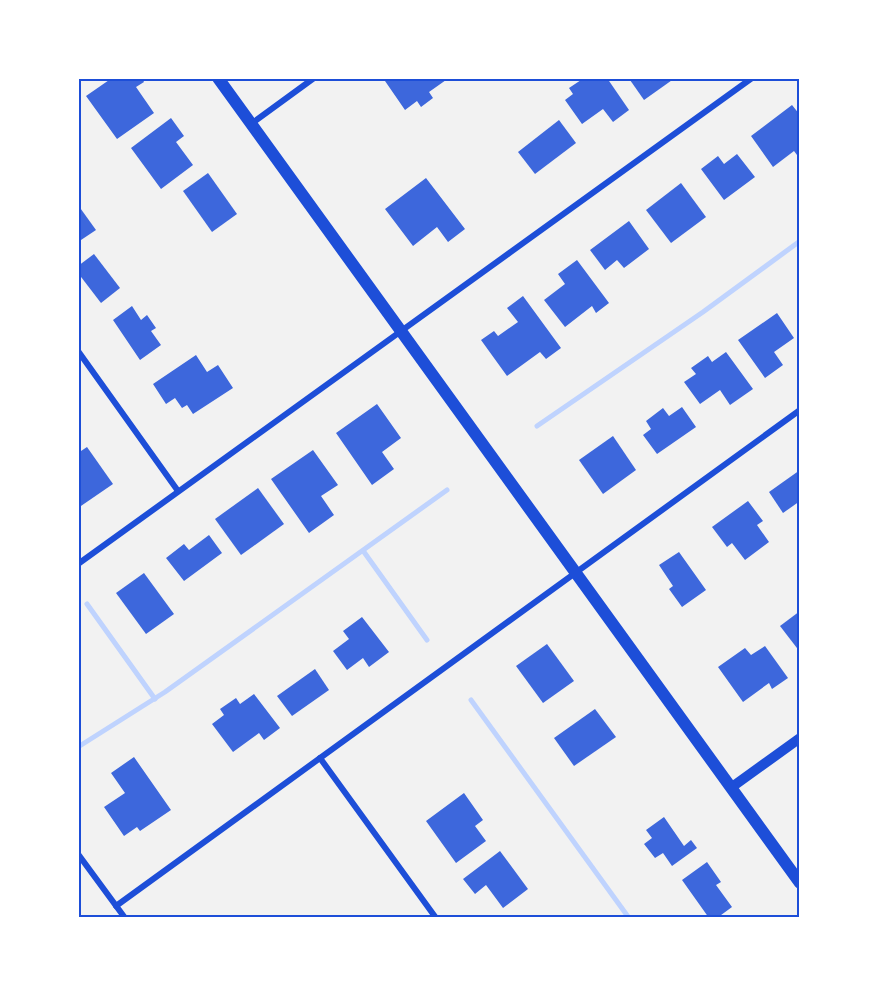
<svg xmlns="http://www.w3.org/2000/svg" width="878" height="996" viewBox="0 0 878 996" font-family="Overpass,sans-serif">
  <style>
    .lines { fill: none; stroke-linecap: round; stroke-linejoin: round }
    .stream { stroke: #bfd3fe; stroke-width: 5 }
    .building { fill: #3d67dc }
    .minor { stroke: #1d4ed8; stroke-width: 6 }
    .tertiary { stroke: #1d4ed8; stroke-width: 10 }
    .secondary { stroke: #1d4ed8; stroke-width: 12 }
    .neatline { fill: none; stroke: #1d4ed8; stroke-width: 2 }
  </style>
  <rect width="100%" height="100%" fill="#f2f2f2"/>
  <g class="lines">
    <g class="stream">
      <path d="M537,426L703,312L800,241"/>
      <path d="M364,552L427,640"/>
      <path d="M87,604L155,699"/>
      <path d="M471,700L629,918"/>
      <path d="M78,747L165,692L447,490"/>
    </g>
  </g>
  <g class="building">
    <path d="M112,78H142L144,82L136,87L154,113L117,139L86,96Z"/>
    <path d="M390,78H444L446,80L429,92L433,98L421,107L417,101L405,110L385,81Z"/>
    <path d="M584,78H607L629,110L613,122L603,109L582,124L565,100L573,94L569,88Z"/>
    <path d="M633,78H675L644,100L630,80Z"/>
    <path d="M792,105L800,115V159L794,151L773,167L751,136Z"/>
    <path d="M171,118L184,136L176,142L193,165L161,189L131,148Z"/>
    <path d="M559,120L576,143L535,174L518,152Z"/>
    <path d="M737,154L755,177L724,200L701,169L718,156L724,164Z"/>
    <path d="M208,173L237,214L212,232L183,191Z"/>
    <path d="M426,178L465,229L448,242L437,227L413,246L385,209Z"/>
    <path d="M681,183L706,217L671,243L646,210Z"/>
    <path d="M78,205L96,230L78,242Z"/>
    <path d="M629,221L649,249L624,268L617,260L605,270L590,250Z"/>
    <path d="M94,254L120,288L101,303L78,273V266Z"/>
    <path d="M577,260L609,303L596,313L592,306L565,327L544,300L565,284L558,274Z"/>
    <path d="M523,296L561,348L546,359L540,352L507,376L481,340L494,331L498,336L518,322L507,308Z"/>
    <path d="M132,306L141,320L147,315L156,328L151,331L161,345L140,360L113,320Z"/>
    <path d="M777,313L794,338L774,352L783,365L765,378L738,340Z"/>
    <path d="M726,352L753,389L730,405L720,390L700,404L684,382L696,374L691,368L708,356L712,362Z"/>
    <path d="M196,355L207,372L218,365L233,388L193,414L187,405L182,408L175,398L166,404L153,384Z"/>
    <path d="M377,404L401,438L382,452L394,469L372,485L336,433Z"/>
    <path d="M682,407L696,427L657,454L643,435L651,429L646,421L663,408L669,416Z"/>
    <path d="M613,436L636,470L603,494L579,460Z"/>
    <path d="M87,447L113,484L78,508V453Z"/>
    <path d="M313,450L338,485L321,496L334,515L309,533L271,479Z"/>
    <path d="M800,470V501L783,513L769,492Z"/>
    <path d="M258,488L284,524L241,555L215,519Z"/>
    <path d="M748,501L763,521L757,525L769,542L745,560L732,543L727,547L712,527Z"/>
    <path d="M209,535L222,553L184,581L166,558L184,544L189,550Z"/>
    <path d="M679,552L706,590L682,607L669,589L673,586L659,565Z"/>
    <path d="M144,573L174,614L146,634L116,593Z"/>
    <path d="M800,611V652L780,626Z"/>
    <path d="M362,617L389,652L369,667L363,658L347,670L333,651L349,639L343,631Z"/>
    <path d="M547,644L574,681L543,703L516,666Z"/>
    <path d="M765,646L788,678L772,689L769,683L743,702L718,667L745,648L751,655Z"/>
    <path d="M315,669L329,690L292,716L277,696Z"/>
    <path d="M254,694L280,728L264,740L259,733L233,752L212,724L224,715L220,709L236,698L240,704Z"/>
    <path d="M595,709L616,737L574,766L554,738Z"/>
    <path d="M134,757L171,810L140,831L137,827L124,836L104,807L125,793L111,773Z"/>
    <path d="M464,793L483,820L475,826L486,841L456,863L426,821Z"/>
    <path d="M664,817L684,846L691,840L697,848L672,866L663,853L655,858L644,844L652,838L646,830Z"/>
    <path d="M500,851L528,889L503,908L486,885L475,894L463,879Z"/>
    <path d="M707,862L721,882L716,885L732,907L717,918H709L682,880Z"/>
  </g>
  <g class="lines">
    <g class="minor">
      <path d="M251,124L314,78"/>
      <path d="M78,351L178,491"/>
      <path d="M78,564L752,78"/>
      <path d="M320,758L436,918"/>
      <path d="M78,854L125,918"/>
      <path d="M116,906L800,410"/>
    </g>
    <path class="tertiary" d="M732,787L800,738"/>
    <path class="secondary" d="M218,78L800,883"/>
  </g>
  <rect width="878" height="996" fill="none" stroke="#ffffff" stroke-width="159"/>
  <rect x="80" y="80" width="718" height="836" class="neatline"/>
</svg>
